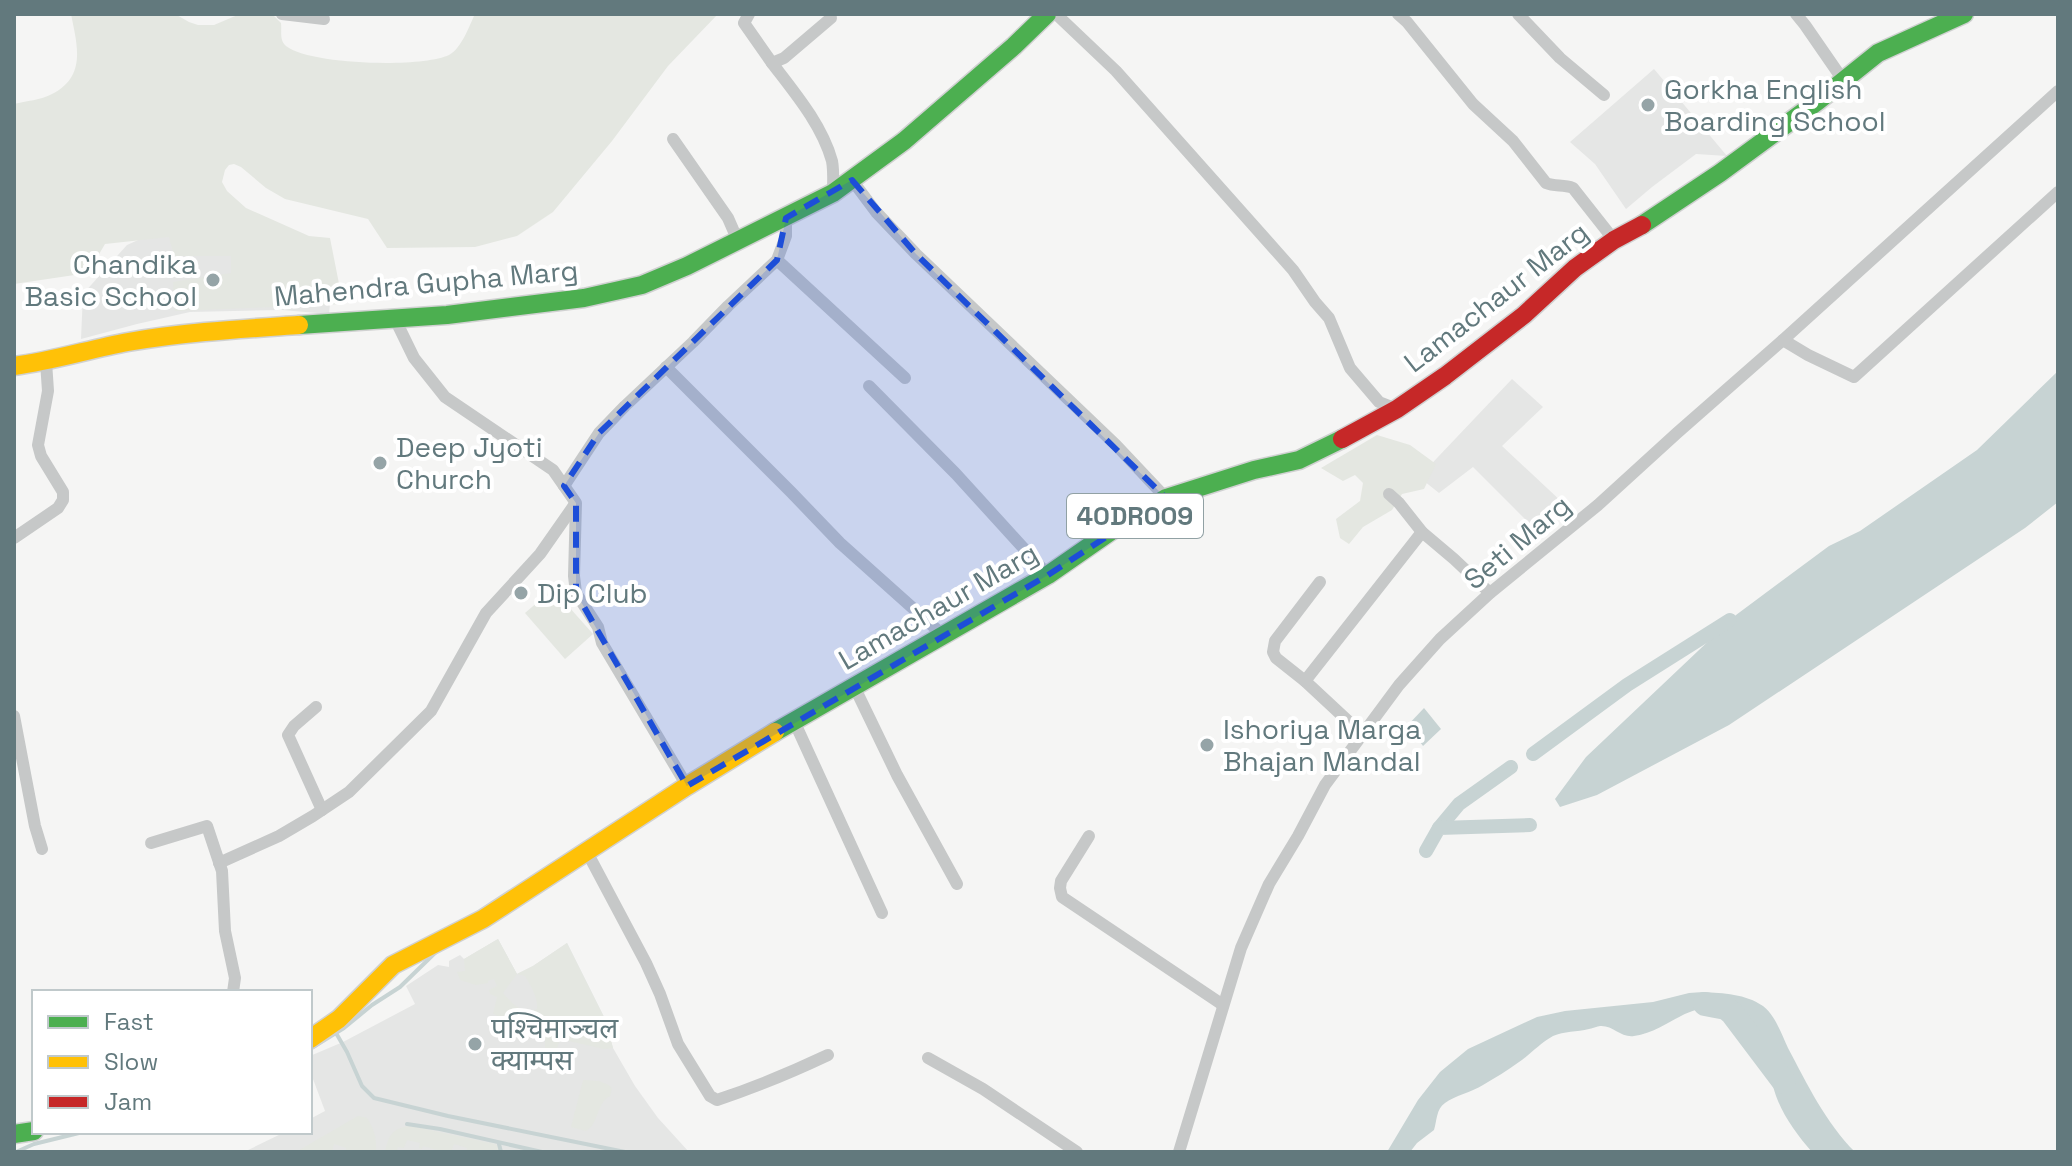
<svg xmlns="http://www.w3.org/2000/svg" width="2072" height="1166" viewBox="0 0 2072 1166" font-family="'Space Grotesk','Noto Sans Devanagari',sans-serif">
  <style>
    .built { fill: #e5e6e5 }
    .green { fill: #e4e7e1; fill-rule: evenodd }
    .water { fill: #c7d3d3 }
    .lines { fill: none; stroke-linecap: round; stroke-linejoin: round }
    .stream { stroke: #c7d3d3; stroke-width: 4 }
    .canal { stroke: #c7d3d3; stroke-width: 14 }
    .river { stroke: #c7d3d3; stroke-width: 24 }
    .fast-casing { stroke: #d0d1d1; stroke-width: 21 }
    .slow-casing { stroke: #d0d1d1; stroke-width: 21 }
    .jam-casing { stroke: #d0d1d1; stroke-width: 21 }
    .street { stroke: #c6c8c8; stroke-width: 12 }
    .fast { stroke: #4caf50; stroke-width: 18 }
    .slow { stroke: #ffc107; stroke-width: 18 }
    .jam { stroke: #c62828; stroke-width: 18 }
    .marked { fill: #1d4ed8; fill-opacity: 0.2; stroke: #1d4ed8; stroke-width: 6; stroke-dasharray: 16 10; stroke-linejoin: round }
    .poi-dot { fill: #95a4a7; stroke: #fff; stroke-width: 3 }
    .labels { text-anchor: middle; stroke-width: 8; stroke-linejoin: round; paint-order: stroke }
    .shield { fill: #fff; stroke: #91a1a4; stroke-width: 2 }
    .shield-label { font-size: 26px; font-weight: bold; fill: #62797d }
    .poi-label { font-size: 28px; fill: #62797d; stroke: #fff; text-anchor: start }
    .street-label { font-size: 28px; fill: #62797d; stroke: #fff }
  </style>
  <rect width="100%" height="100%" fill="#f5f5f4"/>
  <g class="built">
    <path d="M1654,69L1727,156L1696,154L1652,187L1626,209L1595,164L1570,142Z"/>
    <path d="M147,236H169L334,261L329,314L282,310L190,312L137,324L81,339L83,294L127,245Z"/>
    <path d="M1512,379L1543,407L1502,446L1563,503L1536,530L1473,467L1439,493L1419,477Z"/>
    <path d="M498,939L517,974L533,966L567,943L605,1019L613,1048L635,1086L658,1118L689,1152H244L285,1132H310V1119L325,1111L310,1071V1056L343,1042L415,1004L406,986L438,965L449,967V961L460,955L464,959Z"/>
  </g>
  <g class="green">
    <path d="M71,14H175L189,22L198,25H214L240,14H272L281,23C282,31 279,40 286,46C310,65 422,68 449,55C462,48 469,26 475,14H718L668,66L612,141L553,212L517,236L475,247L387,248L368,219L285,199L266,188L241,167L234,164L229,165L225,170L222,182L227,191L246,208L309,236L330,238L343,304L175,311L173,282L231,273V256H174L169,237L105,244L88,273L14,284V104C26,101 41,100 52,94C87,76 77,45 71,14Z"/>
    <path d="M1377,435L1410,445L1436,464L1424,489L1402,494L1392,510L1363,527L1349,544L1340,538L1336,519L1360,501L1363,483L1355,475L1343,481L1321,468Z"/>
    <path d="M553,589L593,634L565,659L525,613Z"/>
    <path d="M498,939L517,974L533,966L567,943L605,1019L613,1048L604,1049L560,1039L556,1052L545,1049V1038L519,1035L520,1030L495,1024L497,1015L493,1014L497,997L490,994L489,990L497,986L494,979L488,981V983L476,985L460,980L457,972L465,971L464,959ZM517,974L525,976C531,986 538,997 537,1009C521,1015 513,1004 503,993Z"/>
    <path d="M583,1080L599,1081L609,1085L612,1089L610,1096C596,1103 600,1122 586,1131L571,1127Z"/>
    <path d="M358,1116L367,1118C374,1129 377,1138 376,1152H346V1148L334,1144L332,1152H296Z"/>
    <path d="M411,1126L495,1144L499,1147L498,1152H466L467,1148L454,1144L451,1152H437V1150L423,1146L422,1149L419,1148L420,1143L407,1140L404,1148L398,1147L396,1152H385C388,1136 393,1127 411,1126Z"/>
  </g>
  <g class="water">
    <path d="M2058,371V502L2025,528L1729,725L1597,795L1560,807L1555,799L1586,757L1736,615L1829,546L1860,531L1977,450Z"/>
    <path d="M1424,708L1441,729L1423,746L1408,725Z"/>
    <path d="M1703,992C1723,993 1746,994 1763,1006C1775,1015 1782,1035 1788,1048C1807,1084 1826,1123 1855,1152H1812C1799,1137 1786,1120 1778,1101C1767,1074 1768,1038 1742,1020C1695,988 1675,1030 1634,1036C1621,1038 1613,1025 1600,1026C1598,1026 1591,1029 1589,1029C1577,1032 1564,1031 1553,1036C1540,1043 1531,1054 1519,1062C1508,1070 1495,1078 1483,1085C1472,1092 1454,1096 1445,1103C1436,1109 1437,1121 1434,1130L1417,1143L1410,1152H1387L1418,1100L1440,1072L1468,1049L1537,1017L1565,1011L1653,1002L1689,993Z"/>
  </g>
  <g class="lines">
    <g class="stream">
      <path d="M336,1033L347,1052L362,1086L374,1098L448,1116L625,1152"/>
      <path d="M310,1049L344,1028L372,1005L400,987L437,951"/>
      <path d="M407,1124L440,1129L542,1152"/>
      <path d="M499,1144L501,1152"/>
      <path d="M16,1152L34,1144L83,1132"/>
    </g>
    <g class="canal">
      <path d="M1533,754L1627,685L1730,620"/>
      <path d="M1439,828L1459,804L1511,767"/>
      <path d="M1426,851L1439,828L1530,825"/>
    </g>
    <path class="river" d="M1705,1004L1726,1008L1732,1013L1784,1082"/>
    <defs>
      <g id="fast">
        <path d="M1642,225L1720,173L1818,101L1878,53L1964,14"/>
        <path d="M299,325L447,315L584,298L642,285L687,266L833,193L904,141L1014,46L1047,14"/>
        <path d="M775,732L1048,575L1117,527L1166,498L1254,470L1299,460L1342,439"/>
        <path d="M14,1134L34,1131"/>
      </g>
      <g id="slow">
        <path d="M14,366C53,361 90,349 128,342C186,332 241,329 299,325"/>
        <path d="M310,1039L339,1019L393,965L483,919L687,786L775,732"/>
      </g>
      <path id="jam" d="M1342,439L1397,409L1445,376L1524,315L1575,268L1614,240L1642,225"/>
    </defs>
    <use href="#fast" class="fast-casing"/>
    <use href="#slow" class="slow-casing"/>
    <use href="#jam" class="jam-casing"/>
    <g class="street">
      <path d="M282,14L324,19"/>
      <path d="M749,14L744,23L772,63"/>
      <path d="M1056,14L1116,71L1293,270L1315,302L1329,318L1350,368L1379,402L1397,409"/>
      <path d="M1398,14L1407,22L1473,104L1513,141L1546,183C1555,187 1563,184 1573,188L1614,240"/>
      <path d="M1518,14L1560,58L1604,95"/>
      <path d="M1796,14L1805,25L1843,80"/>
      <path d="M831,18L784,58L772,63C795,93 822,125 832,161C834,171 833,183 833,193"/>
      <path d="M673,139L728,218L738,241"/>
      <path d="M852,180L876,212L916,254L1116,445L1166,498"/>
      <path d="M777,260L905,378"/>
      <path d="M395,319L414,358L445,397L553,470L576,503L574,576L576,593L598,627L602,643L687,786"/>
      <path d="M1783,340L1808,355L1854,377L2058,192"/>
      <path d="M666,367L791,492L840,543L944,636"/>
      <path d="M869,386L956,474L1048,575"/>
      <path d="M564,486L599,433L625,406L693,342L728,306L777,260L786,236V218"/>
      <path d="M1389,494L1399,503L1422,532L1454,559L1490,593"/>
      <path d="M14,538L58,508L63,500V492L41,456L38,445L48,391L46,362"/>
      <path d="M1320,582L1275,641L1273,652L1276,658L1305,681L1362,734"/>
      <path d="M1305,681L1422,532"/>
      <path d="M854,686L897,775L957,884"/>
      <path d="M316,707L294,726L288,735L322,810"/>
      <path d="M14,716L35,826L42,849"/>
      <path d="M794,721L882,913"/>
      <path d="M1089,836L1061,881L1060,888L1062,897L1223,1005"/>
      <path d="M151,843L207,826L222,871L225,931L235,978L233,992"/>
      <path d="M587,852L646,963L660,994L678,1044L710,1096L717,1100C756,1087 792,1072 828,1055"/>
      <path d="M219,863L279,836L313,816L349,792L431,711L486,613L540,554L575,504"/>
      <path d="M928,1058L983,1089L1077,1152"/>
      <path d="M1179,1152L1241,948L1269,884L1298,836L1325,785L1399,685L1440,639L1490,593L1598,505L1677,433L1783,340L2058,91"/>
    </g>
    <use href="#fast" class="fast"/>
    <use href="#slow" class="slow"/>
    <use href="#jam" class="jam"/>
  </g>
  <path class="marked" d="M852,180L916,254L1166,498L1048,575L687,786L576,593V503L564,486L599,433L777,260L786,218Z"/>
  <g class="poi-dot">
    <circle cx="1648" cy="105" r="8"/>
    <circle cx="213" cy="280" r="8"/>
    <circle cx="380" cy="463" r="8"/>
    <circle cx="521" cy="593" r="8"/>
    <circle cx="1207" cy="745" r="8"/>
    <circle cx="475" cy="1044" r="8"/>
  </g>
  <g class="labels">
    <rect class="shield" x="1067" y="494" width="136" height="44" rx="6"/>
    <g class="shield-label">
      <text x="1135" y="525">40DR009</text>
    </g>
    <g class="poi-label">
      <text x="1664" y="99">Gorkha English<tspan x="1664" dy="32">Boarding School</tspan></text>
      <text x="197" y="274" text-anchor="end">Chandika<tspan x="197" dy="32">Basic School</tspan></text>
      <text x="396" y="457">Deep Jyoti<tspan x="396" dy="32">Church</tspan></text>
      <text x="537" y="603">Dip Club</text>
      <text x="1223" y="739">Ishoriya Marga<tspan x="1223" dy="32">Bhajan Mandal</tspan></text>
      <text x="491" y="1038">पश्‍चिमाञ्‍चल<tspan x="491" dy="32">क्याम्पस</tspan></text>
    </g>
    <g class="street-label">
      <text transform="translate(426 283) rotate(-5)" y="10">Mahendra Gupha Marg</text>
      <text transform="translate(1496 297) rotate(-38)" y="10">Lamachaur Marg</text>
      <text transform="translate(1517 542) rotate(-40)" y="10">Seti Marg</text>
      <text transform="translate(938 606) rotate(-30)" y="10">Lamachaur Marg</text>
    </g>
  </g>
  <rect width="2072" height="1166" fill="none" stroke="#62797d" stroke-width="32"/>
  <rect x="32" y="990" width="280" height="144" fill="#ffffff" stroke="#c0c9cb" stroke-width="2"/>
  <rect x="48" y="1016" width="40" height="12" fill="#4caf50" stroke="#c0c9cb" stroke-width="2"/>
  <text x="104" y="1030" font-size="24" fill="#62797d">Fast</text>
  <rect x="48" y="1056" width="40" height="12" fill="#ffc107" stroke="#c0c9cb" stroke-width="2"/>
  <text x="104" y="1070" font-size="24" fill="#62797d">Slow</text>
  <rect x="48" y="1096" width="40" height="12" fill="#c62828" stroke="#c0c9cb" stroke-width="2"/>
  <text x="104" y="1110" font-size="24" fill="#62797d">Jam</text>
</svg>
